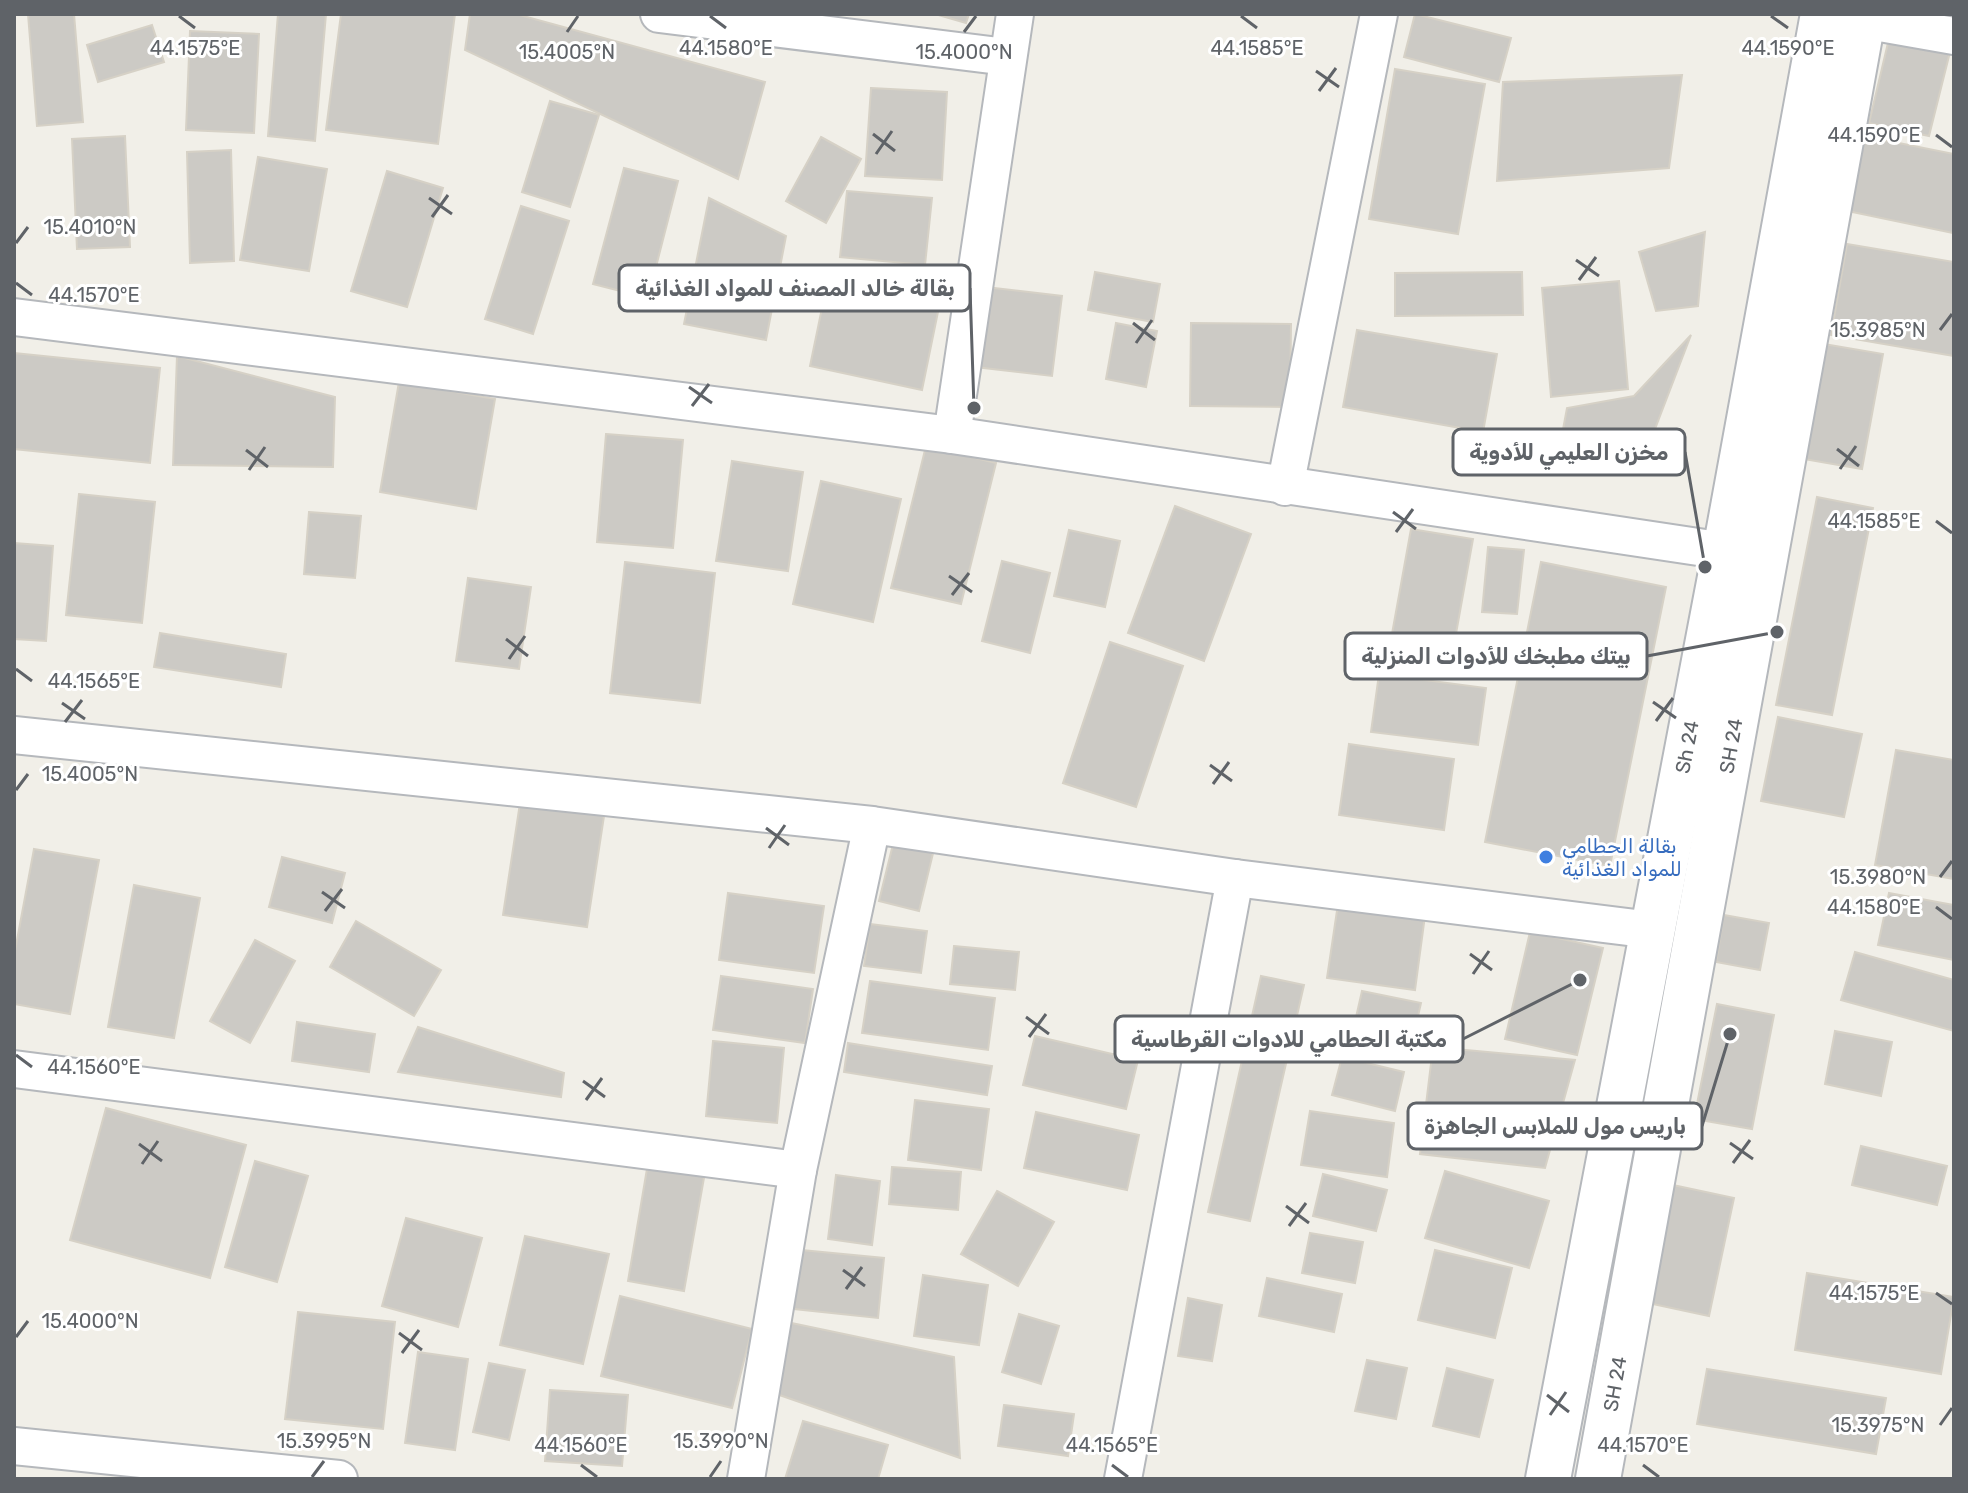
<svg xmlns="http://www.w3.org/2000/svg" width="1968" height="1493" viewBox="0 0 1968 1493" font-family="Rubik,Cairo,sans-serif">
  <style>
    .building { fill: #cccac5; stroke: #d6d1c6; stroke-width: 2 }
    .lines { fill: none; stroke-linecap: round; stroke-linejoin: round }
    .minor-casing { stroke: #b5b8bc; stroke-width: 40 }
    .tertiary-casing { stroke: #b5b8bc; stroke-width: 48 }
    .minor { stroke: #fff; stroke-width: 36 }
    .tertiary { stroke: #fff; stroke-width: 44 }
    .ticks { fill: none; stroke: #5f6368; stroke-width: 3 }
    .shop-dot { fill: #3f7fe0; stroke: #fff; stroke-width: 3 }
    .labels { text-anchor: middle; stroke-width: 6; stroke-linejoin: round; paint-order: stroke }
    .street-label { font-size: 20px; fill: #5f6368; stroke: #fff }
    .shop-label { font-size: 20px; fill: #366cbe; stroke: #fff; text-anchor: start }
    .ticks-label { font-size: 20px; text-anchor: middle; fill: #5f6368; stroke: #fff; stroke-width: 6; stroke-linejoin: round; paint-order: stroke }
    .leader { fill: none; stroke: #5f6368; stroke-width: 3 }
    .callout-dot { fill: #5f6368; stroke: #fff; stroke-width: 3 }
    .callout { fill: #fff; stroke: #5f6368; stroke-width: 3 }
    .callout-label { font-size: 22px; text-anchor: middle; font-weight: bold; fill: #5f6368 }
  </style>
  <rect width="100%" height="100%" fill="#f1efe8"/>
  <g class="building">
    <path d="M28,14H74L83,122L37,126Z"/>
    <path d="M278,14H326L315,141L268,136Z"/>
    <path d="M341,14H455L438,144L326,130Z"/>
    <path d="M470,14H516L765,82L738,179L465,50Z"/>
    <path d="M935,14H969L966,23Z"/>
    <path d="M1415,14L1511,38L1499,82L1404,57Z"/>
    <path d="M152,25L164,62L98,82L87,45Z"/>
    <path d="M1892,26L1953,40L1929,136L1869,123Z"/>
    <path d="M190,31L259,34L254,133L186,130Z"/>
    <path d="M1395,69L1485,84L1458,234L1369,219Z"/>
    <path d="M1682,75L1669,168L1497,181L1503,82Z"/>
    <path d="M871,88L947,92L942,180L865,176Z"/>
    <path d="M550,101L599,115L570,207L522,192Z"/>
    <path d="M1849,133L1954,154L1953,233L1833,208Z"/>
    <path d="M125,136L130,247L77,249L72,139Z"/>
    <path d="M821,137L861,159L826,223L786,201Z"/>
    <path d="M231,150L234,261L190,263L187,152Z"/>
    <path d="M258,157L327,169L309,271L240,260Z"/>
    <path d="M624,168L678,181L648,298L593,284Z"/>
    <path d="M387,171L443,188L407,307L351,291Z"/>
    <path d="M847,191L932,198L925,265L840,257Z"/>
    <path d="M709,198L786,236L766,340L684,324Z"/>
    <path d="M521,206L569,221L533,334L485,319Z"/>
    <path d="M1705,232L1698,306L1656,311L1639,252Z"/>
    <path d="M1847,244L1954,262V356L1831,335Z"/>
    <path d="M1095,272L1160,284L1153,322L1088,310Z"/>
    <path d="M1522,272L1523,315L1395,316V273Z"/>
    <path d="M828,279L940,302L922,390L810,366Z"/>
    <path d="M1619,281L1628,389L1551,397L1542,288Z"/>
    <path d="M977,286L1062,296L1052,376L967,366Z"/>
    <path d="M1116,323L1157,331L1146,387L1106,379Z"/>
    <path d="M1191,323L1291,324L1290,407L1190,406Z"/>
    <path d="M1357,330L1497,354L1483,432L1343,407Z"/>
    <path d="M1691,335L1645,455L1561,440L1567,408L1634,396Z"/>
    <path d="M1818,343L1883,354L1862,469L1798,458Z"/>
    <path d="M14,353L160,368L150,463L14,449Z"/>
    <path d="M177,356L335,397L333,467L173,465Z"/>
    <path d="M399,382L495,399L476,509L380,492Z"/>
    <path d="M606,434L683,440L673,548L597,542Z"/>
    <path d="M926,446L996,463L961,604L891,588Z"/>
    <path d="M732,461L803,472L788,571L716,561Z"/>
    <path d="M821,481L901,499L873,622L793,604Z"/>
    <path d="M79,494L155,502L142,623L66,615Z"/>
    <path d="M1817,497L1873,508L1832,715L1776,705Z"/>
    <path d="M1175,506L1251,534L1204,661L1128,633Z"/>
    <path d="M309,512L361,516L355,578L304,574Z"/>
    <path d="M1411,529L1473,539L1450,667L1388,656Z"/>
    <path d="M1069,530L1120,541L1105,607L1054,596Z"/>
    <path d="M14,543L53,546L46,641L14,639Z"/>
    <path d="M1488,547L1524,550L1517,614L1482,612Z"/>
    <path d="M1002,561L1050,573L1030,653L982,641Z"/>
    <path d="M625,562L715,573L700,703L610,693Z"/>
    <path d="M1541,562L1666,587L1610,866L1485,842Z"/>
    <path d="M468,578L531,587L519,669L456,661Z"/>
    <path d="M160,633L286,654L281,687L154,667Z"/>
    <path d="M1110,642L1183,666L1136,807L1063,783Z"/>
    <path d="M1379,674L1486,688L1478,745L1371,732Z"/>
    <path d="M1778,717L1862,734L1844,817L1761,801Z"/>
    <path d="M1349,744L1454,759L1444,830L1339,815Z"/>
    <path d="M1896,750L1954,760V879L1875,865Z"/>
    <path d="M522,790L606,803L587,927L503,915Z"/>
    <path d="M896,832L936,841L919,911L879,901Z"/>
    <path d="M34,849L99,860L70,1014L14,1004V956Z"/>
    <path d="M282,857L345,873L332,923L269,907Z"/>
    <path d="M134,885L200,898L174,1038L108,1027Z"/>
    <path d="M728,893L824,906L814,973L719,960Z"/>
    <path d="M1889,893L1954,905V960L1878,945Z"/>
    <path d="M1339,897L1426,908L1415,990L1327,978Z"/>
    <path d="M1724,915L1769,923L1760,970L1716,962Z"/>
    <path d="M356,921L441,970L414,1016L330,967Z"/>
    <path d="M870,924L927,931L921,973L864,966Z"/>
    <path d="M1530,932L1603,948L1577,1055L1505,1039Z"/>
    <path d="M255,940L295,961L250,1043L210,1021Z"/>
    <path d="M954,946L1019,952L1015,990L950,984Z"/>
    <path d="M1855,952L1954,980V1031L1841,1000Z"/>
    <path d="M721,976L813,989L805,1043L713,1030Z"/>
    <path d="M1261,976L1304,985L1250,1221L1208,1212Z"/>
    <path d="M870,981L995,998L988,1050L862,1033Z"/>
    <path d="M1362,991L1421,1003L1408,1060L1349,1048Z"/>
    <path d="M1717,1004L1774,1015L1752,1129L1694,1119Z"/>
    <path d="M297,1022L375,1034L369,1072L292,1061Z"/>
    <path d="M418,1027L564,1073L561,1097L398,1072Z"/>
    <path d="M1835,1031L1892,1042L1881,1096L1825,1084Z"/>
    <path d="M1035,1036L1138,1060L1126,1109L1023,1085Z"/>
    <path d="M713,1041L784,1048L777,1123L706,1116Z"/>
    <path d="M848,1043L992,1066L987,1095L844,1072Z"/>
    <path d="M1433,1047L1575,1060L1545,1168L1420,1154Z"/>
    <path d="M1342,1057L1404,1072L1395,1111L1332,1095Z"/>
    <path d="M915,1100L989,1109L981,1170L908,1160Z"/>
    <path d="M106,1108L246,1145L210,1278L70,1240Z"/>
    <path d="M1310,1111L1394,1123L1387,1177L1301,1165Z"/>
    <path d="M1036,1112L1139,1135L1127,1190L1024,1168Z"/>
    <path d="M1861,1146L1947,1166L1937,1205L1852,1185Z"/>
    <path d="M255,1161L308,1176L277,1282L225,1267Z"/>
    <path d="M648,1163L705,1172L684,1291L628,1281Z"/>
    <path d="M892,1167L961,1172L958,1210L889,1204Z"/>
    <path d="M1445,1171L1549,1201L1529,1268L1425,1238Z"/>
    <path d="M1323,1174L1387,1190L1376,1231L1313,1216Z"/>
    <path d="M836,1175L880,1181L872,1245L828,1239Z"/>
    <path d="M1673,1185L1734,1198L1709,1316L1648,1303Z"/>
    <path d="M997,1191L1054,1222L1018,1286L961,1254Z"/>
    <path d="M406,1218L482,1238L458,1327L382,1306Z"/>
    <path d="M1310,1233L1363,1242L1355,1283L1302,1273Z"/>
    <path d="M525,1236L609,1254L583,1364L500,1345Z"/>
    <path d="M791,1249L884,1258L878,1318L785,1308Z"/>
    <path d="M1435,1250L1512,1268L1495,1338L1418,1320Z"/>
    <path d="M1807,1273L1954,1297L1941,1374L1795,1350Z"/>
    <path d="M923,1275L988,1285L979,1345L914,1336Z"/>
    <path d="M1267,1278L1342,1294L1334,1332L1259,1316Z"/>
    <path d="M620,1296L752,1329L732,1408L601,1376Z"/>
    <path d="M1188,1298L1222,1305L1212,1361L1178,1356Z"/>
    <path d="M298,1312L395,1322L383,1429L285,1419Z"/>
    <path d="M1019,1314L1059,1326L1041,1384L1002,1372Z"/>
    <path d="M782,1321L954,1357L960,1458L768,1391Z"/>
    <path d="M418,1352L468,1359L455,1450L405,1443Z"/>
    <path d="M1367,1360L1407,1368L1396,1419L1355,1411Z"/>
    <path d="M489,1363L525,1370L509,1440L473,1432Z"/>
    <path d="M1447,1368L1493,1380L1479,1437L1433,1426Z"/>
    <path d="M1707,1369L1886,1398L1876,1454L1697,1424Z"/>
    <path d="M550,1390L628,1395L622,1466L545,1461Z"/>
    <path d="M1004,1405L1074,1414L1068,1456L998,1446Z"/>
    <path d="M803,1421L888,1445L878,1479H785Z"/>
  </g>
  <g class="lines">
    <defs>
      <g id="minor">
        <path d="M659,14L1007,57"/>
        <path d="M1863,20L1954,36"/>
        <path d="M14,317L952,435L1725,551"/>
        <path d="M952,435L1015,14"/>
        <path d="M1285,487L1379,14"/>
        <path d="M14,735L872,825L1235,878L1652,930"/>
        <path d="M14,1069L798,1170"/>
        <path d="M14,1446L339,1479"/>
        <path d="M746,1479L798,1170L872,825"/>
        <path d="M1123,1479L1235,878"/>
      </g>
      <g id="tertiary">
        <path d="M1548,1479L1725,551L1823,14"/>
        <path d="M1598,1479L1864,14"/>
      </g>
    </defs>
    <use href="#minor" class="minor-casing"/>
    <use href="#tertiary" class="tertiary-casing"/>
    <use href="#minor" class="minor"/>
    <use href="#tertiary" class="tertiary"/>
  </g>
  <path class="ticks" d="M179,16L195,28M710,16L726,28M1241,16L1257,28M1771,16L1788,28M567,32L578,16M964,32L976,16M1316,71L1339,87M1319,91L1336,68M873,134L895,151M1936,135L1952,147M876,154L892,131M429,198L452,214M432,217L448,195M16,243L28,227M1576,260L1599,276M1579,280L1596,257M16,283L32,295M1133,323L1155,340M1940,330L1952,314M1136,343L1152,320M689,387L712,403M692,406L709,384M1837,449L1859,466M246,450L268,467M1840,469L1856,446M249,470L265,447M1393,512L1416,529M1936,521L1952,533M1396,532L1413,509M949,576L972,592M952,595L969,573M506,639L528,656M509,659L525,636M16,669L32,681M1653,702L1676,718M62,703L85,719M1656,721L1673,698M65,722L82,700M1210,765L1232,781M1213,784L1229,762M16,790L28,774M766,828L789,845M769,848L785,825M1940,877L1952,861M322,892L345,908M1936,907L1952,919M325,911L342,889M1470,954L1492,970M1473,974L1489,951M1026,1017L1049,1034M1029,1037L1046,1014M16,1055L32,1067M583,1081L605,1097M586,1100L602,1078M1730,1143L1753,1159M139,1144L162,1161M1733,1163L1750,1140M142,1164L158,1141M1286,1206L1309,1223M1289,1226L1306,1203M843,1270L865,1286M846,1289L862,1267M1936,1293L1952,1304M399,1333L422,1350M16,1337L28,1321M402,1353L419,1330M1547,1395L1569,1412M1550,1415L1566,1392M1940,1425L1952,1408M581,1465L597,1477M1112,1465L1128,1477M1643,1465L1659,1477M312,1477L324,1461M710,1477L721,1461"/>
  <circle class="shop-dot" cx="1546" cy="857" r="8"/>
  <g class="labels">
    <g class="street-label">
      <text transform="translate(1731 746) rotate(-80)" y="7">SH 24</text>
      <text transform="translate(1687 747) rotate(-79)" y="7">Sh 24</text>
      <text transform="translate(1615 1384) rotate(-80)" y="7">SH 24</text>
    </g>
    <g class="shop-label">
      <text x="1562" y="853">بقالة الحطامي<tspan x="1562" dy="23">للمواد الغذائية</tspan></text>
    </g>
  </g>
  <g class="ticks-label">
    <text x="195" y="55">44.1575°E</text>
    <text x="726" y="55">44.1580°E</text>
    <text x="1257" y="55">44.1585°E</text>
    <text x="1788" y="55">44.1590°E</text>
    <text x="567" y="59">15.4005°N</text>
    <text x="964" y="59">15.4000°N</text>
    <text x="1874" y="142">44.1590°E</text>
    <text x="90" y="234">15.4010°N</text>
    <text x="94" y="302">44.1570°E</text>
    <text x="1878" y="337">15.3985°N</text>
    <text x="1874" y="528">44.1585°E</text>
    <text x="94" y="688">44.1565°E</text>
    <text x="90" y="781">15.4005°N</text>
    <text x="1878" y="884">15.3980°N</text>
    <text x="1874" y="914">44.1580°E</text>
    <text x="94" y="1074">44.1560°E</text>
    <text x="1874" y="1300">44.1575°E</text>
    <text x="90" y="1328">15.4000°N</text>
    <text x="1878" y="1432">15.3975°N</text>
    <text x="324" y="1448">15.3995°N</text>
    <text x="721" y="1448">15.3990°N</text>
    <text x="581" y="1452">44.1560°E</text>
    <text x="1112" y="1452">44.1565°E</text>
    <text x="1643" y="1452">44.1570°E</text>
  </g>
  <path class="leader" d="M974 408L970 288M1705 567L1685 452M1777 632L1647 656M1580 980L1463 1039M1730 1034L1702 1126"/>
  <g class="callout-dot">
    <circle cx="974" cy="408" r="8"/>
    <circle cx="1705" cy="567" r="8"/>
    <circle cx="1777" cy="632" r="8"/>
    <circle cx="1580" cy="980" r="8"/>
    <circle cx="1730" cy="1034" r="8"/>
  </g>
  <g class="callout">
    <rect x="619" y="265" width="351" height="46" rx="8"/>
    <rect x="1453" y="429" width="232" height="46" rx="8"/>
    <rect x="1345" y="633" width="302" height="46" rx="8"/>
    <rect x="1115" y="1016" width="348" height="46" rx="8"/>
    <rect x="1408" y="1103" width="294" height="46" rx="8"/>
  </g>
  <g class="callout-label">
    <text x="795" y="296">بقالة خالد المصنف للمواد الغذائية</text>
    <text x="1569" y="460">مخزن العليمي للأدوية</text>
    <text x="1496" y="664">بيتك مطبخك للأدوات المنزلية</text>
    <text x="1289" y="1047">مكتبة الحطامي للادوات القرطاسية</text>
    <text x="1555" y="1134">باريس مول للملابس الجاهزة</text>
  </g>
  <rect width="1968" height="1493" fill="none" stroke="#5f6368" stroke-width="32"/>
</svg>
